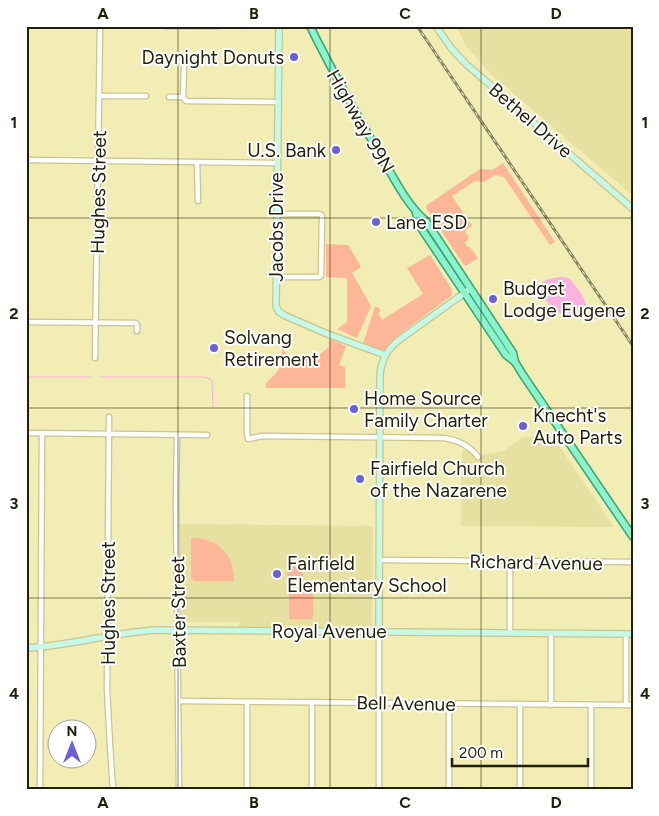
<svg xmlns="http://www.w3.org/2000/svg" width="659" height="816" viewBox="0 0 659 816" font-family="Figtree,sans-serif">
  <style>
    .built { fill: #e6e0a1 }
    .green { fill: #feb699 }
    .water { fill: #fdb1de }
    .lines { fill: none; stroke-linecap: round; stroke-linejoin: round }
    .stream { stroke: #fdb1de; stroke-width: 1 }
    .street-casing { stroke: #cac58f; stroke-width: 7 }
    .secondary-casing { stroke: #cac58f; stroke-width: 8 }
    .primary-casing { stroke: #35a472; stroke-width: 9 }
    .street { stroke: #fff; stroke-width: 4.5 }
    .secondary { stroke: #c6f9e6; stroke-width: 5.5 }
    .primary { stroke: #8cf3cd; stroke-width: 6 }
    .rail-casing { stroke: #88845e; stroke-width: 3 }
    .rail { stroke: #fff; stroke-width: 1; stroke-dasharray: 4; stroke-linecap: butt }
    .grid { fill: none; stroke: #211f09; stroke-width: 1; stroke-opacity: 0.55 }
    .poi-dot { fill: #6b60d9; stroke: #fff; stroke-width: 2 }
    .labels { text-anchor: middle; stroke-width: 4; stroke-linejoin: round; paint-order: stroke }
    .poi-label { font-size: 19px; fill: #211f09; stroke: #fff; text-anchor: start }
    .street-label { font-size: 19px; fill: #211f09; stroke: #fff }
    .neatline { fill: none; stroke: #211f09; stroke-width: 2 }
    .grid-label { font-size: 16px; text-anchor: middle; font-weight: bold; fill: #211f09 }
  </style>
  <rect width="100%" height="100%" fill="#f2ecb5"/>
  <g class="built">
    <path d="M456,26H633V196L492,75L466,46Z"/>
    <path d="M523,437H553L614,527L461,526L462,450H466L474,456L503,451Z"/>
    <path d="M180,524L373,526L372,628L239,627V622H181Z"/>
  </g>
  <g class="green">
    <path d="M503,163L555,242L550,245L504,177L495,175L484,182L475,181L452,196L472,226L465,231L469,238L465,243L468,247H470L478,258L466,266L464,265L426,208L427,205L480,169L492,170Z"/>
    <path d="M326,244L348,245L360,265V268L352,273L371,306L357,338L337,329L347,322V278L326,277Z"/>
    <path d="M430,255L451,288L452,295L396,337L384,351L363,343L375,307H378L381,311L378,313L382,320L423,294L407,268Z"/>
    <path d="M330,339L346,346L339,365L345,367V388H266V383C278,372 283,367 282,349H283L292,361L300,355L304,360L308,357L312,361L330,346L328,343Z"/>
    <path d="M191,538C218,538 234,554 234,581H194L191,578Z"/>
    <path d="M294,564C305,568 306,579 297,587L287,586V572Z"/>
    <rect x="289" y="589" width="24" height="30"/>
  </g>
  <path class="water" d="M561,277L569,278C577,288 588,300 587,313C569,328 544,304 538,287C542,279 553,278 561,277Z"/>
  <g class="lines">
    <g class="stream">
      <path d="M26,377H91"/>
      <path d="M100,377H204L210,379L212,382L213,408"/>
    </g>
    <defs>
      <g id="street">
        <path d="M164,26H217"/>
        <path d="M184,66L183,97L186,101L277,102"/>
        <path d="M99,96H146"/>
        <path d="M169,97H183"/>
        <path d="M26,160L277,163"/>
        <path d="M197,162L198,201"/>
        <path d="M276,277H319L321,276L322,216L320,214H276"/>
        <path d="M26,322L136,323L137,325V331"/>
        <path d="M95,358L100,26"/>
        <path d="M247,396V432L248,439L262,436L444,438C457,440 470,446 478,457"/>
        <path d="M109,417L107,689L110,746L113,790"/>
        <path d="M26,433L207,435"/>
        <path d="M177,435L176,501L179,790"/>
        <path d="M379,560L633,562"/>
        <path d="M510,561V633"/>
        <path d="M379,631V790"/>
        <path d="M551,633V705"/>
        <path d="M179,701L633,705"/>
        <path d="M449,704V790"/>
        <path d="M626,705V634"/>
        <path d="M40,790L42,433"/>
        <path d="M247,790V702"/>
        <path d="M312,790V702"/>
        <path d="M520,790V704"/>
        <path d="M591,790V705"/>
      </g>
      <g id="secondary">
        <path d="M279,26L276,306L279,312L286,316L325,333L385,355"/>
        <path d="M436,26L451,48L466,64L633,209"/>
        <path d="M379,631L380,373C383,357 387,350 399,340L470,289"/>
        <path d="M26,648C71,646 113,632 158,630L633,634"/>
      </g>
      <g id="primary">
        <path d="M310,26C332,71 357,115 382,158C395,180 407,205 426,221L513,353L515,362L523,375L633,537"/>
        <path d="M416,213L419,225L506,355L515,362"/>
      </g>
    </defs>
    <use href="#street" class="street-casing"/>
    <use href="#secondary" class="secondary-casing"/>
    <use href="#primary" class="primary-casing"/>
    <use href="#street" class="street"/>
    <use href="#secondary" class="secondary"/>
    <use href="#primary" class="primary"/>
    <defs>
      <path id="rail" d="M417,26L633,346"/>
    </defs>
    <use href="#rail" class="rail-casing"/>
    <use href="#rail" class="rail"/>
  </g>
  <path class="grid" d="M178,26V790M330,26V790M481,26V790M26,218H633M26,408H633M26,598H633"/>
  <g class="poi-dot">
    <circle cx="294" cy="57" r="5"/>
    <circle cx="336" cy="150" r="5"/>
    <circle cx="376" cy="222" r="5"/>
    <circle cx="493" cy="299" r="5"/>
    <circle cx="214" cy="348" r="5"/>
    <circle cx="354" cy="409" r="5"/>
    <circle cx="523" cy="426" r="5"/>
    <circle cx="360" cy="479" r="5"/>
    <circle cx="277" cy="574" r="5"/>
  </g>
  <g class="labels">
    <g class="poi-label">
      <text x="284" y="64" text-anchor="end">Daynight Donuts</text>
      <text x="326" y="157" text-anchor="end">U.S. Bank</text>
      <text x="386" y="229">Lane ESD</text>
      <text x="503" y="295">Budget<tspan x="503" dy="22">Lodge Eugene</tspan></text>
      <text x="224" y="344">Solvang<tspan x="224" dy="22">Retirement</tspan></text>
      <text x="364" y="405">Home Source<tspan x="364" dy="22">Family Charter</tspan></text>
      <text x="533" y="422">Knecht's<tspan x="533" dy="22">Auto Parts</tspan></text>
      <text x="370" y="475">Fairfield Church<tspan x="370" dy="22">of the Nazarene</tspan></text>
      <text x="287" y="570">Fairfield<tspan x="287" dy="22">Elementary School</tspan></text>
    </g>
    <g class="street-label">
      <text transform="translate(531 120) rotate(41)" y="7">Bethel Drive</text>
      <text transform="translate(361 121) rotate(60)" y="7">Highway 99N</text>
      <text transform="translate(98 192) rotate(-89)" y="7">Hughes Street</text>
      <text transform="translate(276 227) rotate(-90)" y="7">Jacobs Drive</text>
      <text transform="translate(536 562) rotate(1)" y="7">Richard Avenue</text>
      <text transform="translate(108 603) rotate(-90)" y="7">Hughes Street</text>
      <text transform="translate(178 612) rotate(-91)" y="7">Baxter Street</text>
      <text x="329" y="638">Royal Avenue</text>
      <text transform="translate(406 703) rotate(1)" y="7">Bell Avenue</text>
    </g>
  </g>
  <rect width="659" height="816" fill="none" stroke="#ffffff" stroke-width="55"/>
  <g transform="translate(72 744)"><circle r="24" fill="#ffffff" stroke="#a6a59d"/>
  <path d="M0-4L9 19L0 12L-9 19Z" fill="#6b60d9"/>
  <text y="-8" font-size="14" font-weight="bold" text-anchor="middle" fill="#211f09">N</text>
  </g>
  <path d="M452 758v8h136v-8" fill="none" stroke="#211f09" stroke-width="2.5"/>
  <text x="459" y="758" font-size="15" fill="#211f09" stroke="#ffffff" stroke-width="4" paint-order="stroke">200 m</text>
  <rect x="28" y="28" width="604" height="760" class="neatline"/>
  <g class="grid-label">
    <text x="103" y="19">A</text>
    <text x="254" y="19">B</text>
    <text x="405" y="19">C</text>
    <text x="556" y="19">D</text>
    <text x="14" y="128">1</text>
    <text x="645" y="128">1</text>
    <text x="14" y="319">2</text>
    <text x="645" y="319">2</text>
    <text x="14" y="509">3</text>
    <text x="645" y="509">3</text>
    <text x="14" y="699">4</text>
    <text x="645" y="699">4</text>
    <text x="103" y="808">A</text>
    <text x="254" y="808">B</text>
    <text x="405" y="808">C</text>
    <text x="556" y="808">D</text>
  </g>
</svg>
